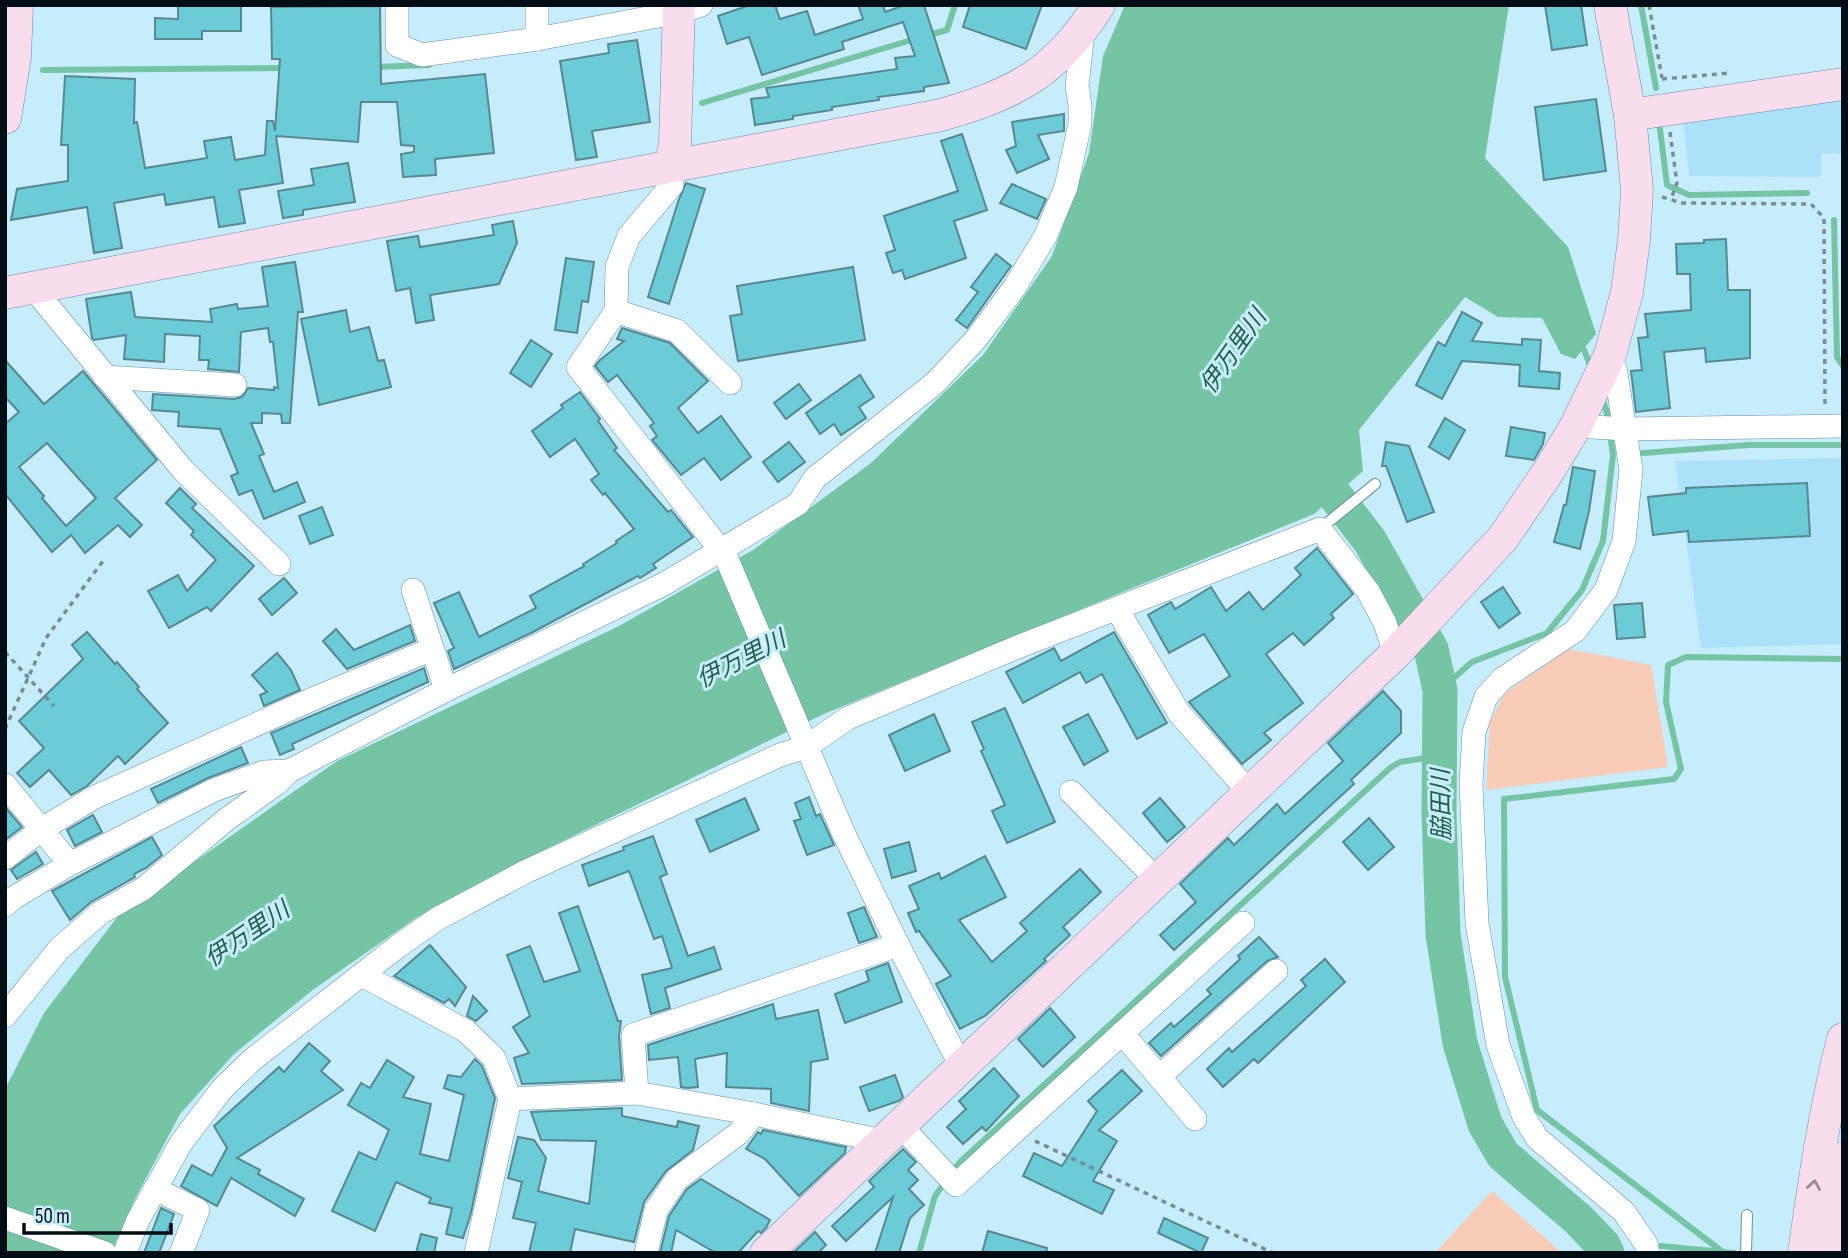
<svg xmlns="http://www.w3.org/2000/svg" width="1848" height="1258" viewBox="0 0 1848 1258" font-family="'Sofia Sans Condensed','Noto Sans JP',sans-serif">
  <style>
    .built { fill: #abe2f9 }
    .green { fill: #f9ccb7 }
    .water { fill: #75c5a5 }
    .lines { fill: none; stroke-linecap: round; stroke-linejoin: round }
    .stream { stroke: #75c5a5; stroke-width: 6 }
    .river { stroke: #75c5a5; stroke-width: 35 }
    .building { fill: #6bcbd7; stroke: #57898f; stroke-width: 2; fill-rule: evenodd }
    .lane-casing { stroke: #6590a3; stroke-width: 12 }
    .street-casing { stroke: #6590a3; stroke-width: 24 }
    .secondary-casing { stroke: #6590a3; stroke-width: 33 }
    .path { stroke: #748e9a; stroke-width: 3.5; stroke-dasharray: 5 5; stroke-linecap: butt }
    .lane { stroke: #fff; stroke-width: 10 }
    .street { stroke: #fff; stroke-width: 23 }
    .secondary { stroke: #fadded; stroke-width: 32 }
    .oneway { stroke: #968a96 }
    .labels { text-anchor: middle; stroke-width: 6; stroke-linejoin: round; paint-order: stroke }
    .water-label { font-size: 24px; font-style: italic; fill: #23604a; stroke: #c7ecfc }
  </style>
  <rect width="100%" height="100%" fill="#c7ecfc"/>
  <g class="built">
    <path d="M1843,96V178L1842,154L1821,153V177L1689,176L1683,118Z"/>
    <path d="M1843,458V644L1701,648L1675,461Z"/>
  </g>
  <g class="green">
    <path d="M1569,649L1651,665L1668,767L1486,790L1490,722L1505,693Z"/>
    <path d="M1492,1191L1562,1253H1435Z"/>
  </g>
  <path class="water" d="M1125,5H1509L1485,158L1568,247L1596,334L1575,359L1561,354L1542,318L1498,317L1465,297L1359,430L1363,471L1314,514L826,713L515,864L416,918L314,989L234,1054L180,1114L134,1201L111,1253H5V1089L44,1013L118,916L337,761L619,626L753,550L871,463L983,355L1052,256L1089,153L1103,56Z"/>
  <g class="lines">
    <g class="stream">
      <path d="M1641,5L1656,88"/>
      <path d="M928,35L947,30L955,5"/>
      <path d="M374,67L429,65"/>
      <path d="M43,70L286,68"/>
      <path d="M702,103L918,38"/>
      <path d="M1660,129L1667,185L1689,195L1807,193"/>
      <path d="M1834,220L1837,357L1843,366"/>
      <path d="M1581,342L1591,368"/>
      <path d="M1631,454L1748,445H1843"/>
      <path d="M1440,690L1472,662L1547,633L1582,590L1603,541L1613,455L1607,413L1602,398"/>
      <path d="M1661,1246L1734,1253"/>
      <path d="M919,1253L935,1196L960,1162L1390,768L1400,762L1439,756"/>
      <path d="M1724,1253L1537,1110L1505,977L1504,799L1674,779L1681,769L1666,702L1668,665L1686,657L1843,659"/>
    </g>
    <path class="river" d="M1301,463L1320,476L1370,541L1431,649L1440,690L1439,813L1443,934L1460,1043L1485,1124L1503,1155L1578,1219L1603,1245L1607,1253"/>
  </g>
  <g class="building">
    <path d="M178,5H241V31H202V39H155V18L178,19Z"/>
    <path d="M750,5H775L780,19L807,11L815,35L863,19L858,5H883L885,12L905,5H924L949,83L924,87V91L878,97L879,100L832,107V110L793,116V119L755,125L751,99L769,97L766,88L897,69L895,58L915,56L903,22L842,42L844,49L762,75L749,37L727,44L718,16Z"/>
    <path d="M970,5H1042L1026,49L963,27Z"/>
    <path d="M1545,5H1581L1587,45L1552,50Z"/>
    <path d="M380,6L381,84L485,74L494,153L435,159L436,175L403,177L401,154L414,152V146L401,145L397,102H361L358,142L276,136L283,183L239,190L245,223L219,227L214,197L166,205L164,194L114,203L122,248L94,253L87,207L11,220L17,189L68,181V145H61L65,76L135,79L134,123L137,122L145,168L207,158L204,141L231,137L235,160L265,155L267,121H273L275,131L280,59H272L271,7Z"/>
    <path d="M637,40L650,122L592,131L597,157L576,160L560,61L609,53L608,44Z"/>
    <path d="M1596,99L1606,171L1544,180L1535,107Z"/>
    <path d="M1064,114V131L1038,135L1049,159L1017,173L1006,150L1016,146L1012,122Z"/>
    <path d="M962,134L987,210L954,221L966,258L905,279L902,270L893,273L886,253L895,250L884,216L958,191L941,141Z"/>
    <path d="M348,163L355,202L303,210V215L283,218L278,191L314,185L311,169Z"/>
    <path d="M686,183L705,189L669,304L648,297L679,199Z"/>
    <path d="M1012,184L1046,199L1037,219L1000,203Z"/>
    <path d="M513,221L517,243L499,284L430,295L434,320L416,323L410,288L396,291L387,241L418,236L420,247L494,235L492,225Z"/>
    <path d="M1726,239L1728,290H1750V358L1706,362L1705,348L1664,352L1670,408L1636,412L1631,371L1642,370L1638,338L1648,337L1645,314L1691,310L1690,274H1677L1676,244L1704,243V240Z"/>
    <path d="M996,254L1011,266L967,328L956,320L978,292L971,287Z"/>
    <path d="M566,258L594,262L588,302L582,301L577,333L555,330Z"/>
    <path d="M295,262L303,312H298L290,423H282L281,414L262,413V423H251L264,454L259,456L274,492L297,482L305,502L264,519L252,490L239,495L231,476L238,473L220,429L178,426L179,412L152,410L153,394L234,399L242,397L248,388L274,390V387L278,388L273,342H270L268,328L241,332L239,372L208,369L209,360H199L200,336L165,334L164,362L124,359L126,335L94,340L92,338L86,299L131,292L135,317L212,322L210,309L237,304L238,309L268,306L262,267Z"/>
    <path d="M853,267L865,340L738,361L730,316L742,314L737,286Z"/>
    <path d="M346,310L350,332L369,327L378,361L384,360L391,387L319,405L301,319Z"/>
    <path d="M1462,312L1482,323L1472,341L1522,345V339L1541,340L1539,371L1560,373L1559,389L1519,386L1520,365L1462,361L1442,399L1416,385L1438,342L1445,346Z"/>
    <path d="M622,328L670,343L708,381L678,408L698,433L721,416L751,457L721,480L704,458L681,475L652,440L657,436L650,426L654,423L617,375L608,382L595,366L600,360L624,341L617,339Z"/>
    <path d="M531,340L552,354L531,387L510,373Z"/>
    <path d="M5,360L44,404L83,371L157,460L115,498L142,525L130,537L118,525L85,553L71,535L52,552L5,494V424L19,412L5,397ZM47,443L96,498L66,526L42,498L44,496L19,467Z"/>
    <path d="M860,375L874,397L859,407L866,418L841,435L834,424L820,434L806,413Z"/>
    <path d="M799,384L811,400L786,419L774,403Z"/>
    <path d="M580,392L600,419L598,421L617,448L614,450L668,512L671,510L693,537L653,564L656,568L640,578L638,576L531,633L454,669L448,651L454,648L434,603L459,592L479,637L536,608L530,596L584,566L583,564L617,543L616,541L634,529L605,493L603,495L591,480L599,474L575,439L550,457L532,431L563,408L561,405Z"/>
    <path d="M1445,418L1465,430L1449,459L1429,447Z"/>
    <path d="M1511,427L1545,433L1543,444L1534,460L1506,456Z"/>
    <path d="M789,442L805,462L778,482L763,462Z"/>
    <path d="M1386,442L1409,446L1434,512L1407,522L1386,466H1382Z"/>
    <path d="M1573,467L1595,471L1589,511L1580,549L1554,542L1564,505H1566Z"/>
    <path d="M1807,483L1810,536L1689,542L1688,531L1653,535L1648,497L1686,493V488Z"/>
    <path d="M180,488L196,504L192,508L254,566L211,611L207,607L169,628L148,591L178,575L187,591L216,560L191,535L194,531L166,503Z"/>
    <path d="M322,507L333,535L310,544L299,516Z"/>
    <path d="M1317,548L1353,594L1331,614L1334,618L1304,645L1293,633L1266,654L1303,703L1264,733L1271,740L1242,764L1189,702L1230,676L1204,634L1169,653L1148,615L1171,602L1175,609L1211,587L1226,611L1249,592L1263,610L1301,575L1295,568Z"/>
    <path d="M284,578L297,593L272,615L259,599Z"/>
    <path d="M1503,587L1520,613L1499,628L1481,602Z"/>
    <path d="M1642,603L1645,637L1617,639L1614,605Z"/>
    <path d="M410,625L415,641L347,669L323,641L336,629L354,650Z"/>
    <path d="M87,632L115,664L117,662L139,687L137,689L168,723L125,764L118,756L87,786L71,795L49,770L30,787L17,773L44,748L19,721L83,659L72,645Z"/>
    <path d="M1114,632L1167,723L1137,739L1102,674L1086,683L1080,672L1023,703L1006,672L1054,648L1061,661Z"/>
    <path d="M277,653L291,670L300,690L264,706L260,695L267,692L252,675Z"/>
    <path d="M424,668L428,682L292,744L294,749L280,755L271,733Z"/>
    <path d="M1383,691L1401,711V733L1351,780L1354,784L1174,950L1160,935L1196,902L1180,884L1228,838L1234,845L1277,804L1285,814L1343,761L1328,743Z"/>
    <path d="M1005,708L1055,822L1007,843L992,811L1005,805L981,751L984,749L972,722Z"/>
    <path d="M934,714L950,751L905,771L889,735Z"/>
    <path d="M1088,714L1108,751L1084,765L1063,727Z"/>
    <path d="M241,747L248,763L208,778L158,803L151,789Z"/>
    <path d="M809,797L816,816L820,814L834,845L807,855L794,821L801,819L795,803Z"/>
    <path d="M745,798L759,830L710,852L696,820Z"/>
    <path d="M1160,798L1185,827L1167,842L1143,813Z"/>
    <path d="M5,807L22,827L5,840Z"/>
    <path d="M93,815L102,832L75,846L67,830Z"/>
    <path d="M1369,818L1394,847L1368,870L1343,842Z"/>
    <path d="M653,836L667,874L660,877L688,956L714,947L721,969L665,988L670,1008L651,1014L642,975L672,968L662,936L654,939L629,871L589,886L582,865L624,850L623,847Z"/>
    <path d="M152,837L162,855L146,868L134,874L135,877L91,902L70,920L52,891Z"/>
    <path d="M909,842L916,871L892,878L884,849Z"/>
    <path d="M36,852L43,864L17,879L11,870Z"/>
    <path d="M985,856L1006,897L959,920L992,962L1027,931L1020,923L1080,869L1101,892L1063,927L1070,935L1044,959L1046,961L985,1016L960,1029L936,984L951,976L919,931L916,932L908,913L919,909L909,886L939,873L941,879Z"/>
    <path d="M578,906L618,1021H621L619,1036L622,1080L522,1084L514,1058L529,1053L513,1027L530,1016L507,955L530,946L544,982L580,971L559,913Z"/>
    <path d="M864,907L877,937L859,943L848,913Z"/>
    <path d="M1259,937L1278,957L1267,961L1161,1056L1149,1043L1171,1023L1174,1027L1211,994L1207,990L1240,959L1238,956Z"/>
    <path d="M430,945L466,987L455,1006L449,999L444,1003L394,976Z"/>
    <path d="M1325,959L1345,982L1258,1063L1254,1059L1223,1087L1207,1069L1229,1048L1232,1052L1306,986L1301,980Z"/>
    <path d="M888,963L902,1002L845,1023L835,994L869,981L866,971Z"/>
    <path d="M473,996L487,1011L476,1021L467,1016Z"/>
    <path d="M773,1004L776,1019L818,1010L828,1059L811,1062L809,1111L771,1103V1089L726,1087L727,1053L695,1059L698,1087L688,1088L681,1087L678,1057L649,1060L648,1045Z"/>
    <path d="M1050,1008L1075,1037L1043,1067L1018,1039Z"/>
    <path d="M309,1043L330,1061L321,1071L343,1090L237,1158L260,1170L258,1174L304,1199L295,1216L231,1178L217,1206L181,1186L192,1165L212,1176L227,1148L214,1126L279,1067L284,1072Z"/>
    <path d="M475,1059L482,1066L495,1098L471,1213L463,1238L446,1234L452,1208L429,1203L431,1198L396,1182L375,1231L332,1211L359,1152L376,1160L389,1130L348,1105L361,1083L370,1088L387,1060L414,1077L403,1097L431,1104L420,1154L449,1161L464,1095L444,1088L448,1075L461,1077Z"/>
    <path d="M994,1068L1019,1096L986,1131L982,1127L963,1144L947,1127L966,1109L959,1101Z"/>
    <path d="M1122,1070L1142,1091L1099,1130L1117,1141L1093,1181L1114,1190L1102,1214L1023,1176L1034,1153L1062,1166L1097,1111L1088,1101Z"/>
    <path d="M895,1075L903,1097L899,1101L869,1111L860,1087Z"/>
    <path d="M622,1108V1116L677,1127L678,1121L699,1126L693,1150L666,1171L644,1202L634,1242L575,1229L570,1253H529L536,1223L513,1218L522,1182L508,1178L518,1137L534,1140L546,1158L538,1191L589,1204L596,1141L541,1140L531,1112Z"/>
    <path d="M763,1130L846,1147L845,1153L799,1196L765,1159L746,1149L758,1132L761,1134Z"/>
    <path d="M903,1149L916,1162L908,1170L918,1180L909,1189L924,1205L910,1218L899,1253H875L893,1197L846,1241L832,1226L874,1187L869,1181Z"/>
    <path d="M701,1179L770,1220L766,1228L761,1233L758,1231L738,1253H716L676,1230L671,1253H660L669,1216L687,1189Z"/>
    <path d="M161,1208L174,1214L159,1253H144Z"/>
    <path d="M1164,1218L1208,1238L1201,1253L1158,1233Z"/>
    <path d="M988,1231L1047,1248L1046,1253H982Z"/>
    <path d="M815,1232L826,1245L818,1253H793Z"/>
    <path d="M421,1234L437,1238L434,1253H416Z"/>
  </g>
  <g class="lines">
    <defs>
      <g id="lane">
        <path d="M1320,529L1375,484"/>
        <path d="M1746,1253L1747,1215"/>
      </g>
      <g id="street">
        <path d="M397,5V45L422,55L537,39L679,12L701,5"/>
        <path d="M537,5V39"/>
        <path d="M671,164L672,185L629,236L617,267L616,311L578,367L726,557L843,832L898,945L961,1066"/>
        <path d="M33,288L183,470L279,564"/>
        <path d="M616,311L677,331L730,383"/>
        <path d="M1610,355L1616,373L1631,470L1624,541L1606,590L1575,631L1502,679L1486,697L1474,732L1471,784L1477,923L1498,1045L1524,1117L1537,1138L1624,1212L1646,1244L1648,1253"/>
        <path d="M105,377L235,385"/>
        <path d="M1576,426L1626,429L1843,426"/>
        <path d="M413,590L446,690"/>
        <path d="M1117,609L1179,713L1249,792"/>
        <path d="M5,785L70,864"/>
        <path d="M1071,792L1157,880"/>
        <path d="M5,858L42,829L93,798L315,698L432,649"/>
        <path d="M5,905L15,897L70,864L214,790L264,772L289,771"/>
        <path d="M362,975L466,1031L494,1058L510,1099"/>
        <path d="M5,1016L59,949L100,913L143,889L227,819L276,784L289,771L446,690L664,584L798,504L815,478L935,383L976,339L1014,288L1045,237L1066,187L1080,124V105L1077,86L1083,31"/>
        <path d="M1122,1033L1195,1119"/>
        <path d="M1159,1077L1276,971"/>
        <path d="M637,1093L633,1035L898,945"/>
        <path d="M900,1125L956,1185L1243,923"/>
        <path d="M155,1189L198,1210L181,1253"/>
        <path d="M5,1218L105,1253"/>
        <path d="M125,1253L138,1220L181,1143L222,1089L252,1060L397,947L437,919L527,871L780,755L806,747L848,718L1015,648L1320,529L1368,591L1385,623L1395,654"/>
        <path d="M476,1253L510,1099L637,1093L754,1114L883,1141"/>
        <path d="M646,1253L656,1210L677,1179L739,1133L754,1114"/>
      </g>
      <g id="secondary">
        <path d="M1630,115L1843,84"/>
        <path d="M5,118L15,57L17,5"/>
        <path d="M671,164L675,144L679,5"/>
        <path d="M5,293L941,115C1017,93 1056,73 1099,5"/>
        <path d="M766,1253L1395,654L1503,538L1548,472L1576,426L1610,355L1627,292L1634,240L1637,190L1630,115L1610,5"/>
        <path d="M1804,1253C1814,1181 1825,1109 1843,1039"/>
        <path d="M1832,1253L1843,1158"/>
      </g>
    </defs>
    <use href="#lane" class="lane-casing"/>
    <use href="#street" class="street-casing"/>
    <use href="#secondary" class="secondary-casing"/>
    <g class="path">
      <path d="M1649,5L1662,78"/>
      <path d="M1662,79L1730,73"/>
      <path d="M1670,132L1677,183L1671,199"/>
      <path d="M1662,197L1682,203L1811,204L1824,218L1825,405"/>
      <path d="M5,652L54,706"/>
      <path d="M5,729L46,638L103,561"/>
      <path d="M1035,1141L1273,1253"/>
    </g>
    <use href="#lane" class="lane"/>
    <use href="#street" class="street"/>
    <use href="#secondary" class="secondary"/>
  </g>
  <defs><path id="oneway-chevron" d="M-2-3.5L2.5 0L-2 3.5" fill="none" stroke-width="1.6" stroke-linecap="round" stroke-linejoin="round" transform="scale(1.75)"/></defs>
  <use class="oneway" href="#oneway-chevron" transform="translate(1814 1185) rotate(-81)"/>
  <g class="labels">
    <g class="water-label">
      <text transform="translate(1233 351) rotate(-55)" y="8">伊万里川</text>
      <text transform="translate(741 659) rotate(-27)" y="8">伊万里川</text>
      <text transform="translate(1441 805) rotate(-91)" y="8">脇田川</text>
      <text transform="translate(247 934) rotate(-34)" y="8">伊万里川</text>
    </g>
  </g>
  <rect width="1848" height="1258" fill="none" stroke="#010d14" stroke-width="14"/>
  <path d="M24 1223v10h147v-10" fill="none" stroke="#010d14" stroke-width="3.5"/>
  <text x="35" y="1223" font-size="21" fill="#010d14" stroke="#c7ecfc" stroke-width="5" paint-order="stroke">50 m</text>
</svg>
